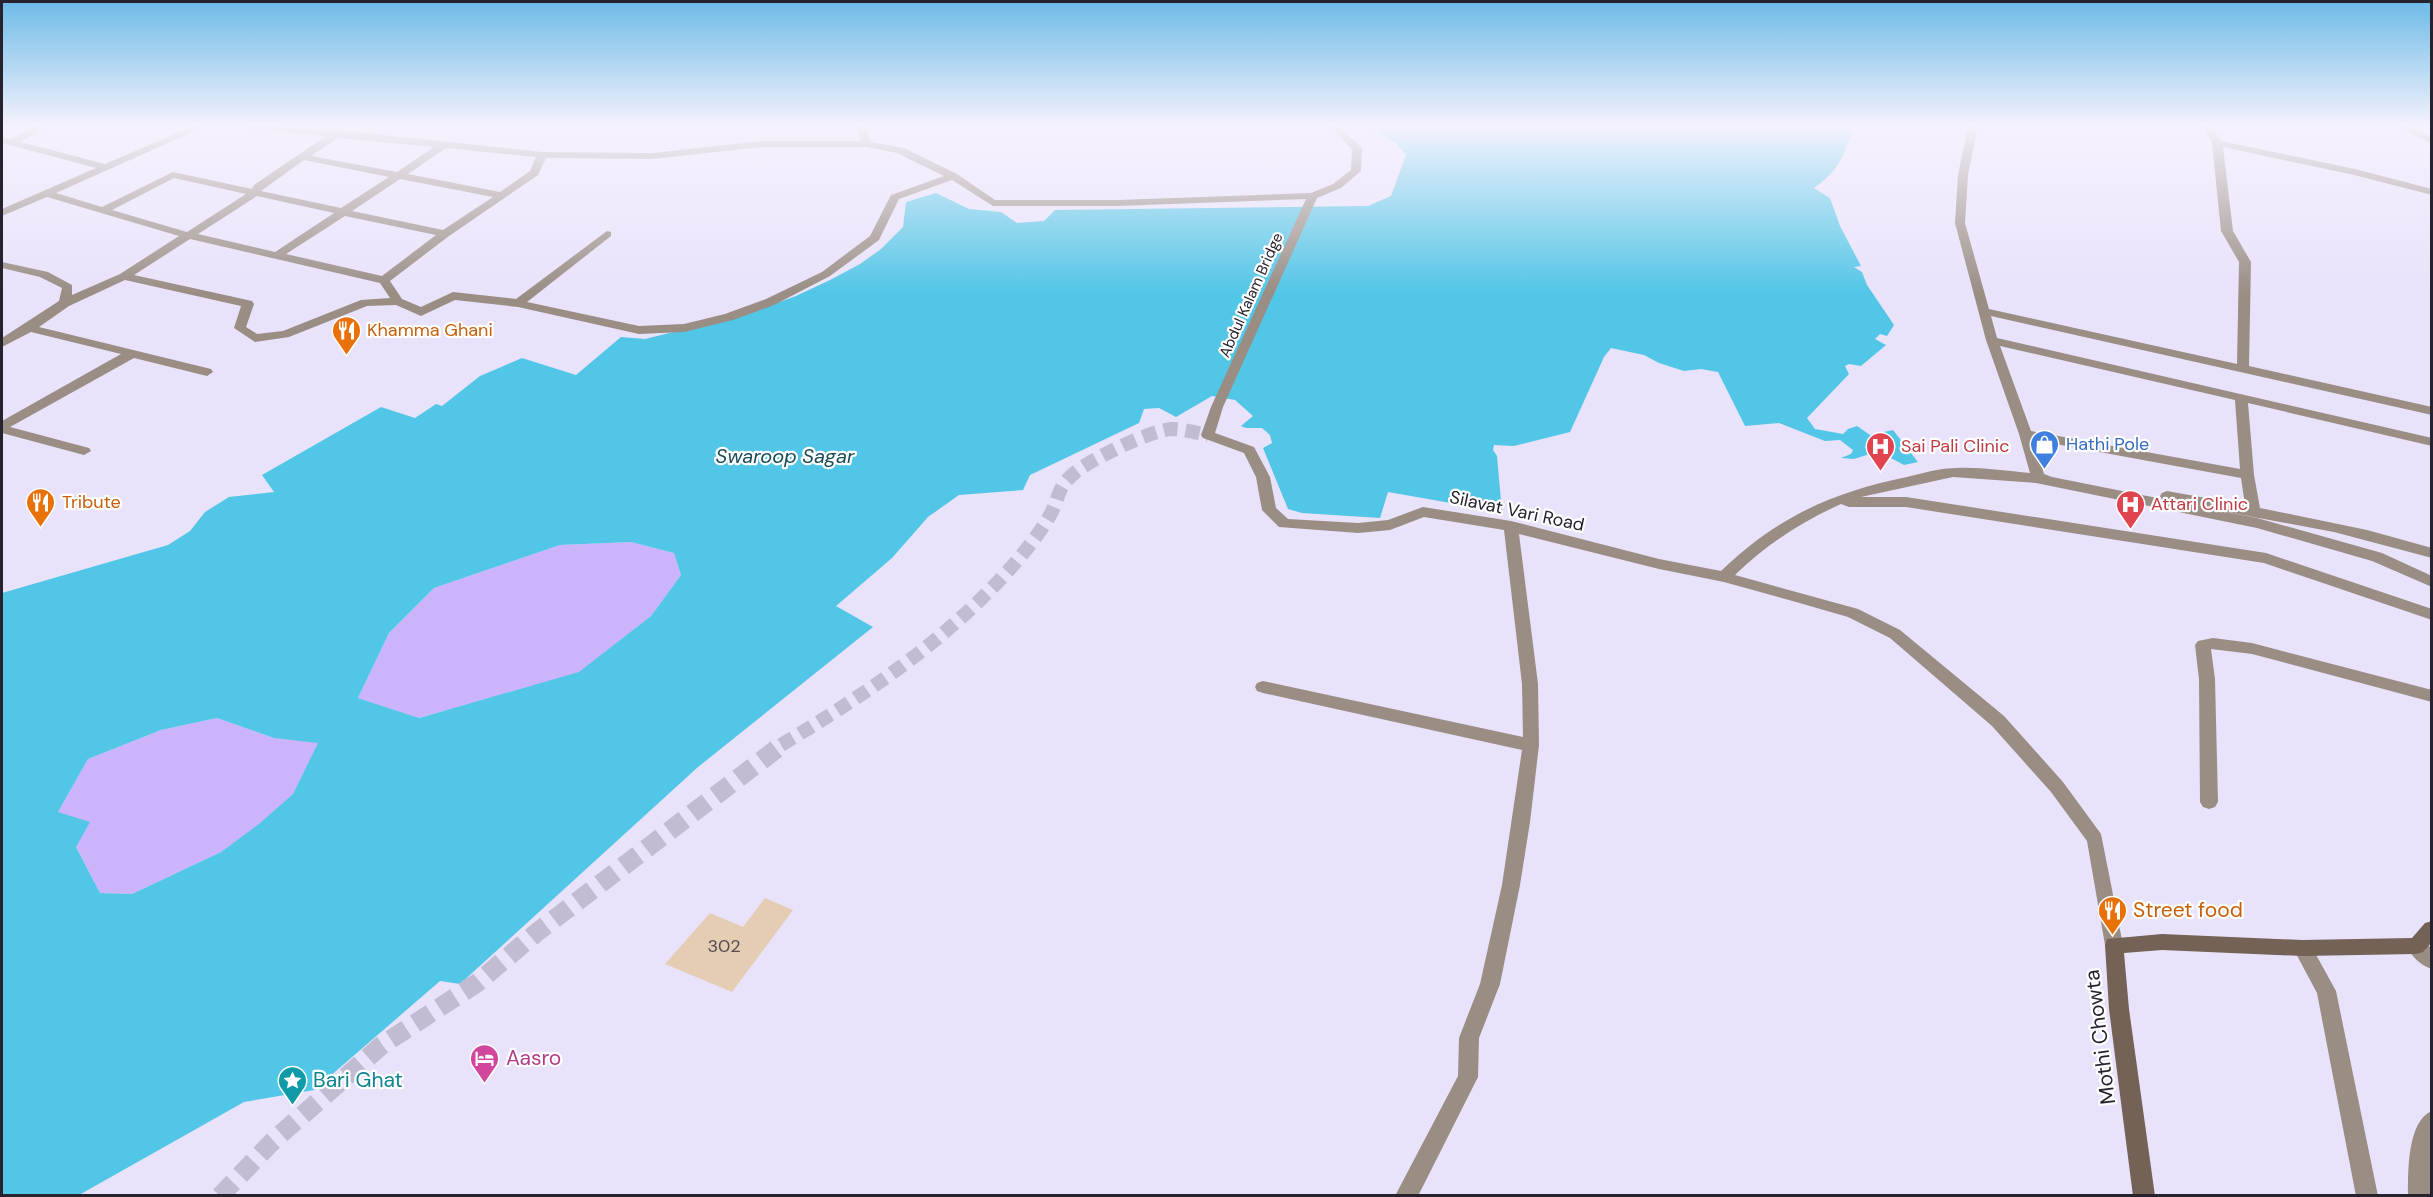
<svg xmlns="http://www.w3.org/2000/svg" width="2433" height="1197" viewBox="0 0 2433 1197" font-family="'DM Sans',sans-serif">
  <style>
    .green { fill: #cbb4fa }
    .water { fill: #52c6e6; fill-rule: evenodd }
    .building { fill: #e4cdb3 }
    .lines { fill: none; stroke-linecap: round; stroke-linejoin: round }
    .minor-tunnel-far1 { stroke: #c2bcd2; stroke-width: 14; stroke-dasharray: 14 8; stroke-linecap: butt }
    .minor-tunnel { stroke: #c2bcd2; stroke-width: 19; stroke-dasharray: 19 10; stroke-linecap: butt }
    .minor { fill: #998d84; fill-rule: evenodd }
    .tertiary { fill: #998d84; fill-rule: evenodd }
    .secondary { fill: #736255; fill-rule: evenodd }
    .labels { text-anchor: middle; stroke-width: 4.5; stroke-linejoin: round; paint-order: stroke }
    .far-street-label { font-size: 15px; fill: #26222e; stroke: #fff }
    .food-label { font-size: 18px; fill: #c56008; stroke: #fff; text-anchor: start }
    .shop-label { font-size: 18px; fill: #366cbe; stroke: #fff; text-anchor: start }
    .health-label { font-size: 18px; fill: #be3a42; stroke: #fff; text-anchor: start }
    .street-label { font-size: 18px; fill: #26222e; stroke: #fff }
    .near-number-label { font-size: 18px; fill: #564d4f }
    .water-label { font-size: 20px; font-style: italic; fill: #194b59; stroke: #fff }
    .near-food-label { font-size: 21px; fill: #c56008; stroke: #fff; text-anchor: start }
    .near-street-label { font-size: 21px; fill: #26222e; stroke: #fff }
    .near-hotel-label { font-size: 21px; fill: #b23c85; stroke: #fff; text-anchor: start }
    .near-culture-label { font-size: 21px; fill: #0d838f; stroke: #fff; text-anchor: start }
  </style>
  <rect width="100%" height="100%" fill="#e9e2fb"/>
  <g class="green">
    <path d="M631,542L674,553L681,575L651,616L579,673L418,718L358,698L389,633L434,588L560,545Z"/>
    <path d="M217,718L274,738L319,742L293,794L259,825L221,852L132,894L100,893L58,812L88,759L161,730Z"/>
  </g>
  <path class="water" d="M1369,126H1854C1845,154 1839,171 1814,188L1830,198L1840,226L1861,266L1854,267L1862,272L1867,285L1894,325L1887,336L1880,334L1875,339L1886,345L1861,366L1849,364L1845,366L1849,374L1807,418L1815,429L1843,434L1848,429L1857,426L1870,435L1893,430L1918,462L1904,465L1887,456L1873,453L1854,459L1841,458L1851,454L1853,450L1840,440L1825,441L1779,423L1745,426L1718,372L1701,369L1684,371L1659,363L1644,355L1611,348L1604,357L1570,432L1514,446L1494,445L1493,450L1497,456L1502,512L1388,492L1380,518L1302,513L1288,509L1263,448L1272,443L1270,435L1262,428H1246L1241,426L1253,416L1235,400L1212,396L1176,417L1159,408L1144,409L1139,423L1030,475L1023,490L959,495L928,517L892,558L836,606L873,627L698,767L460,984L440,981L314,1090L244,1102L79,1195L2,1196V593L168,545L190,531L205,512L229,497L274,492L262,475L381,407L415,418L436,404L442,406L480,376L522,358L576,375L621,337L645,339L746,314L796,296L830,280L860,264L881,249L903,227L906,202L936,193L969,209L1001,212L1017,223L1044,221L1055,210L1368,206L1391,196L1406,155L1396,143ZM631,542L674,553L681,575L651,616L579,672L419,718L358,698L389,633L434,588L560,545ZM217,718L274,738L318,743L293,794L259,824L221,852L132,894L100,893L76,847L90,822L58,812L88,759L161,730Z"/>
  <path class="building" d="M765,898L793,910L732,992L665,964L710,913L743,927Z"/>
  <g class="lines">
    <path class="minor-tunnel-far1" d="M781,745C863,696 943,643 1008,571C1023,554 1037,537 1049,517C1061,497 1055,488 1077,471C1094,458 1151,430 1172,429C1183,429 1197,433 1208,435"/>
    <path class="minor-tunnel" d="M220,1196L273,1141L382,1045L477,983L536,933L783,744"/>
    <g class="minor">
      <path d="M35,126H47L21,142L105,164L193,126H206L56,193L102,207L173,172L252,189L254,185L326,136L253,129L248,126L338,130L542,152L652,153L762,141H861L856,126H866L871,142L904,148L957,174L995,200H1117L1311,193L1333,184L1351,170L1352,149L1329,126H1339L1362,148L1361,171L1341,188L1317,198L1223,407L1215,433L1254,447L1270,477L1276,508L1288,519L1358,523L1388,520L1423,507L1511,521L1659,559L1721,571C1776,518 1832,492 1907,477C1923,473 1940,468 1957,468C1981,467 2006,471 2030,473L2019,434L1986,340L1955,223L1958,175L1968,126H1978L1968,175L1965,223L1989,309L2237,364L2239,262L2221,231L2212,143L2202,126H2212L2221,141L2355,169L2432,189V195L2354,175L2223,147L2233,231L2251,262L2249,366L2432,407V415L1991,316L1997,338L2432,438V446L2248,403L2254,475L2260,508L2367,530L2432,548V558L2334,532L2184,504L2257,518L2382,553L2432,576V587L2372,561L2257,528L2036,483L1953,477L1861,497H1906L2266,553L2432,609V620L2264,563L1906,507H1849L1841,504C1801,522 1767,544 1735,575L1858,609L1900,630L2004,716L2063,782L2101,834L2123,945L2121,951L2114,953L2107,951L2105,945L2087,841L2051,792L1992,726L1890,638L1848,617L1796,602L1724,582L1659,569L1519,534L1538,684L1539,745L1530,822L1520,885L1500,984L1479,1038L1478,1077L1418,1196H1395L1458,1076L1459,1038L1480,984L1502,885L1522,750L1263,693L1257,691L1255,687L1257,683L1263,681L1523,737L1522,684L1504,530L1424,517L1390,530L1358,533L1279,527L1262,510L1256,477L1244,453L1203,438L1201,435L1211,407L1306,199L1117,206H993L952,180L899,199L879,240L830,276L774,305L733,320L684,332L639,334L518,307L455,300L421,316L396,305L367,306L289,337L255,342L234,328L241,306L125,280L69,306L39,327L211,369L213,372L207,376L134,358L10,427L89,448L91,451L84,455L2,433V421L121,354L31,332L2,347V338L59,301L62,288L40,277L2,268V262L48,272L72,285V295L120,274L179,236L47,197L2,216V209L96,168L2,143V137L11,139ZM338,138L434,147L397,172L311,156ZM762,147H867L897,153L944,176L891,195L870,236L822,272L766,299L725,314L684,324L639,326L527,302L611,236V232L607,231L516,299L453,292L421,307L402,299L390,281L449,236L538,175L546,158L652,159ZM446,148L536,157L530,171L500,192L408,174ZM304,160L389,177L341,208L261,191ZM174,178L246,194L187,232L112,210ZM400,179L493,197L443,230L352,211ZM257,196L334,213L275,252L198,234ZM345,216L436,235L382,276L286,254ZM190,239L380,283L390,298L361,300L283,331L257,334L246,327L254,304L252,301L134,275ZM2000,346L2235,400L2240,469L2031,431ZM2034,440L2241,478L2245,505L2167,491L2162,493L2160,496L2162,499L2052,477L2044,474Z"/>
      <path d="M2213,638L2252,643L2432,690V702L2252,654L2211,649L2215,679L2218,802L2215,807L2209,809L2203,807L2200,802L2199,679L2195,645L2198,641Z"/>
      <path d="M2416,938L2432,948V969C2421,966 2411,956 2407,946L2409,940Z"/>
      <path d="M2302,940L2309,942L2336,991L2378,1196H2356L2317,993L2293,948L2295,942Z"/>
      <path d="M2432,1111L2430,1196H2408C2408,1173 2407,1121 2432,1111Z"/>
    </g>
    <path class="tertiary" d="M2397,126H2409L2432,137V144Z"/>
    <path class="secondary" d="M2432,921V942L2423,952L2416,954L2302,956L2162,950L2124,953L2129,1009L2155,1196H2133L2109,1009L2105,945L2107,939L2162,934L2302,940L2412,938L2425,923Z"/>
  </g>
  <linearGradient id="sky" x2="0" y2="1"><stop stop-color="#6cbbe7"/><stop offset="0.43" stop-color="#f5f2fd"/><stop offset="1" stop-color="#f5f2fd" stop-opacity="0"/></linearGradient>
  <rect width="2433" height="293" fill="url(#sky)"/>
  <defs>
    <symbol id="restaurant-pin" viewBox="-11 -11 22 30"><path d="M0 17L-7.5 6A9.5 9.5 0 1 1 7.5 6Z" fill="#e8710a" stroke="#fff"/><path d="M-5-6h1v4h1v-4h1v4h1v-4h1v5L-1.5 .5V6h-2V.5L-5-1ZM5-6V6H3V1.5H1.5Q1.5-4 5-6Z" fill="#fff"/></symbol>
    <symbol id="shop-pin" viewBox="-11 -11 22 30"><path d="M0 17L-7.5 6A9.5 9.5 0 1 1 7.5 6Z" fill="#3f7fe0" stroke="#fff"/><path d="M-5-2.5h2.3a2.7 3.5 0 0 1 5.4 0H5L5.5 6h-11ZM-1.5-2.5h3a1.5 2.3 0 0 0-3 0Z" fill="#fff"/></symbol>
    <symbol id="hospital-pin" viewBox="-11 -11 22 30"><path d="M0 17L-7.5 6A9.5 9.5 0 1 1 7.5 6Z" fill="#e0444e" stroke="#fff"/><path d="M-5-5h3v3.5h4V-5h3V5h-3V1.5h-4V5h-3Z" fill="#fff"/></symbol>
    <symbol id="hotel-pin" viewBox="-11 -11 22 30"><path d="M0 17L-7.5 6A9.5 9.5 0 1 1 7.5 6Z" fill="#d1479c" stroke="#fff"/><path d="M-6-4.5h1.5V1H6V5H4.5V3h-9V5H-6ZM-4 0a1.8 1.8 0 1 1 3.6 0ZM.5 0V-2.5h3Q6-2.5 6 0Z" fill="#fff"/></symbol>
    <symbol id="sight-pin" viewBox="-11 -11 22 30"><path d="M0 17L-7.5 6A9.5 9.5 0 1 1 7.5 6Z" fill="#0f9aa8" stroke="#fff"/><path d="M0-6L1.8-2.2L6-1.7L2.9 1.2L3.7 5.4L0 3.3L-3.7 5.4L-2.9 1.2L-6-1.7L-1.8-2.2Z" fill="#fff"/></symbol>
  </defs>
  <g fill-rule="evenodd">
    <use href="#restaurant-pin" x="330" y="314" width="33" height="45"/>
    <use href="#shop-pin" x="2028" y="428" width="33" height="45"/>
    <use href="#hospital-pin" x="1864" y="430" width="33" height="45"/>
    <use href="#restaurant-pin" x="24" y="486" width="33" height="45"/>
    <use href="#hospital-pin" x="2114" y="488" width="33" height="45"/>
    <use href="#restaurant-pin" x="2096" y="894" width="33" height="45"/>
    <use href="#hotel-pin" x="468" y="1042" width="33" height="45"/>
    <use href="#sight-pin" x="276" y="1064" width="33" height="45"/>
  </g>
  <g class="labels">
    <g class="far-street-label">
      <text transform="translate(1251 295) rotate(-66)" y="5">Abdul Kalam Bridge</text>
    </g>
    <g class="food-label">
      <text x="367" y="336">Khamma Ghani</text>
      <text x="62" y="508">Tribute</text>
    </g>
    <g class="shop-label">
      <text x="2066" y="450">Hathi Pole</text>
    </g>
    <g class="health-label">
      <text x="1901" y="452">Sai Pali Clinic</text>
      <text x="2151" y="510">Attari Clinic</text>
    </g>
    <g class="street-label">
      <text transform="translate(1517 511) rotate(12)" y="6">Silavat Vari Road</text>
    </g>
    <g class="near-number-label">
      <text x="724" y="952">302</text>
    </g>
    <g class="water-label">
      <text x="785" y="463">Swaroop Sagar</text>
    </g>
    <g class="near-food-label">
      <text x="2133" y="917">Street food</text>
    </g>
    <g class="near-street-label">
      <text transform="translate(2100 1037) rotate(-97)" y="7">Mothi Chowta</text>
    </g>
    <g class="near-hotel-label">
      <text x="506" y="1065">Aasro</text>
    </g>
    <g class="near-culture-label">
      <text x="313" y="1087">Bari Ghat</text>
    </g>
  </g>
  <rect width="2433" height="1197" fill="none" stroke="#26222e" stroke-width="6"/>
</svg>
